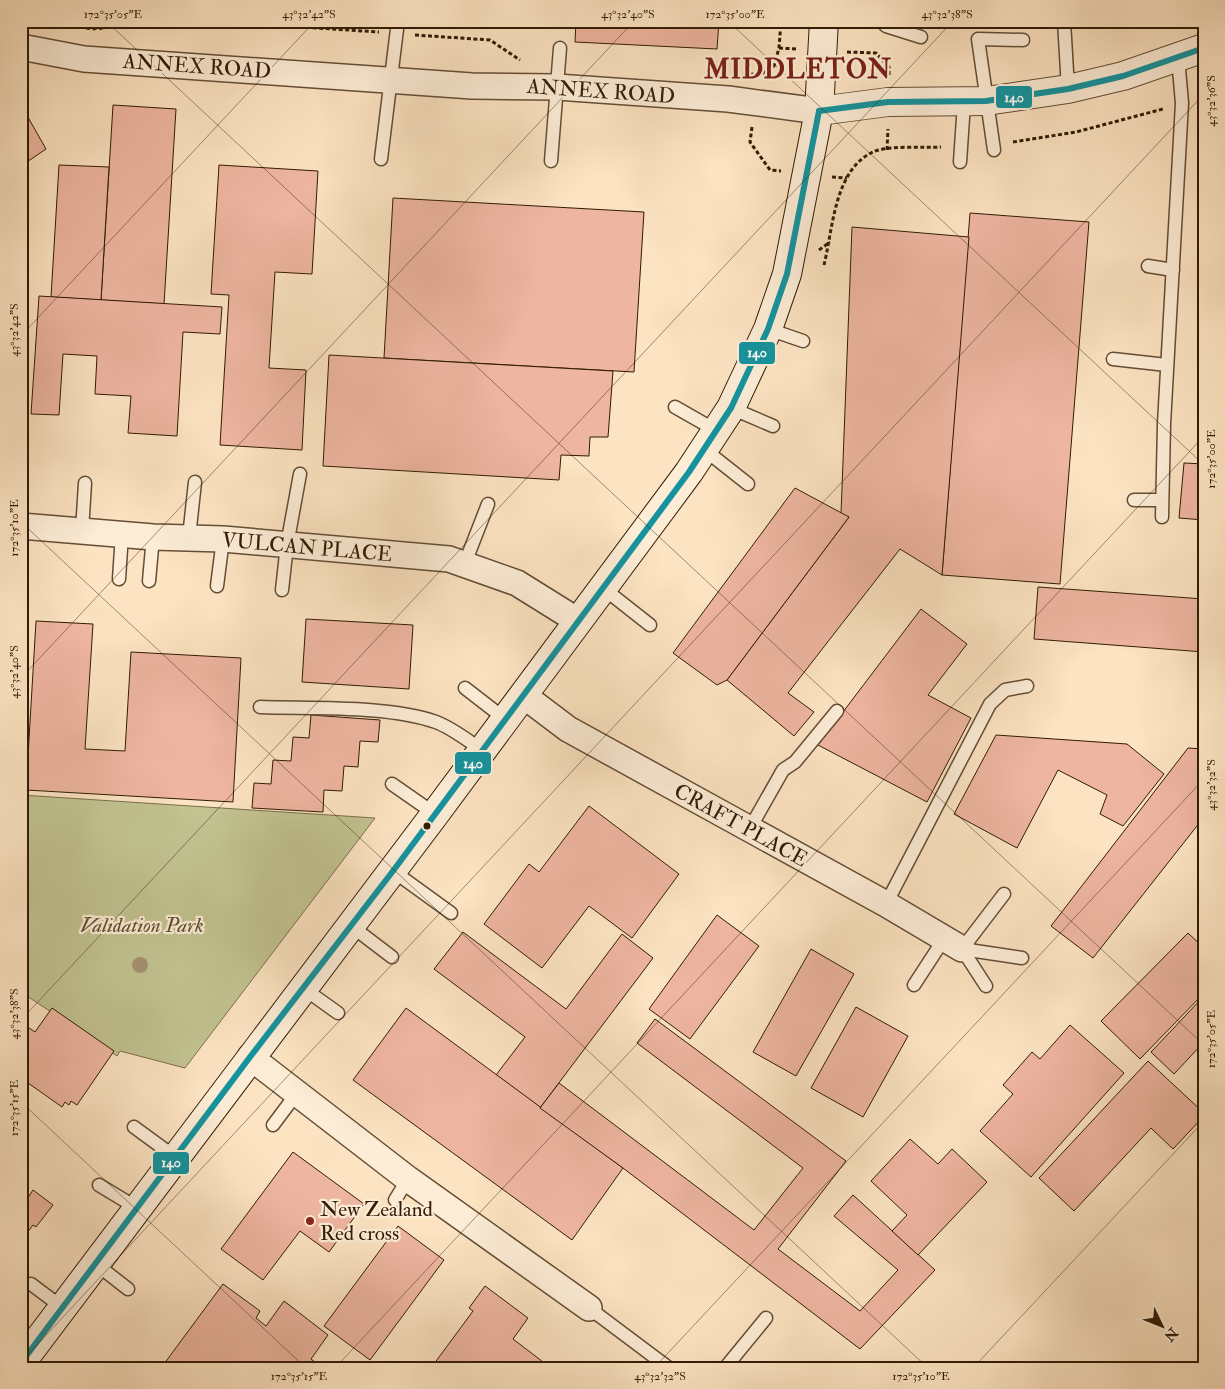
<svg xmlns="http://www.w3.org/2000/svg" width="1225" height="1389" viewBox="0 0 1225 1389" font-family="'IM FELL Double Pica',serif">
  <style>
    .green { fill: #c2c391; stroke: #7a6f4b }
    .building { fill: #eeb5a0; stroke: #311b05 }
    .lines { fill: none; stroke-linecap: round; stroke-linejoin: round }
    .service-casing { stroke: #644d34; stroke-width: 15 }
    .minor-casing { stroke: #644d34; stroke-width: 28 }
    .tertiary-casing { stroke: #644d34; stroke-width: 30 }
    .secondary-casing { stroke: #311b05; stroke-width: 30 }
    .path { stroke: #311b05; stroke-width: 3; stroke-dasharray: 4 2.5; stroke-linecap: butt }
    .service { stroke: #fdedd7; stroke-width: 12 }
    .minor { stroke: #fdedd7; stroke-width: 25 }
    .tertiary { stroke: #fdedd7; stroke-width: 28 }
    .secondary { stroke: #fdedd7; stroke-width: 28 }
    .bus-1-casing { stroke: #fdedd7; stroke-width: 10 }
    .bus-1 { stroke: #14939e; stroke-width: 6 }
    .tree { fill: #a49071 }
    .ticks { fill: none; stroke: #311b05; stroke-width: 1; stroke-opacity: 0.45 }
    .bus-dot { fill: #311b05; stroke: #fdedd7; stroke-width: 2 }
    .poi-dot { fill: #8f2418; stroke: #fdedd7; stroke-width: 2 }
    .labels { text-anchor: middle; stroke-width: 4.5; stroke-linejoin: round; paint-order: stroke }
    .street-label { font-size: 21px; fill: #311b05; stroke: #fdedd7 }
    .park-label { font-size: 21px; font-style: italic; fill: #5c4d2f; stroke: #fdedd7 }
    .poi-label { font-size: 21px; fill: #311b05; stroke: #fdedd7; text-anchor: start }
    .district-label { font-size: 26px; font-weight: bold; letter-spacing: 1px; fill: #7a1f14; stroke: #fdedd7 }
    .line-badge { stroke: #fdedd7; stroke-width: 2 }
    .badge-label { font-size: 14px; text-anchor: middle; font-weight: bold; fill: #fff }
    .neatline { fill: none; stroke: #311b05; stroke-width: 2 }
    .ticks-label { font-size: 12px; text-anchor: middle; fill: #311b05 }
  </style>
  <rect width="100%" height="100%" fill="#fce3c1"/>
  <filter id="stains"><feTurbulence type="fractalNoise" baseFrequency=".004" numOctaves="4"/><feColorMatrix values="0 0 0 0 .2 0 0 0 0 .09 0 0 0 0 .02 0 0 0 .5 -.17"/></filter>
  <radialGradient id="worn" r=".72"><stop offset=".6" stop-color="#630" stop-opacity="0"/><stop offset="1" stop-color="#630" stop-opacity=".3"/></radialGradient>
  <path class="green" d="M21,795L375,818L185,1068L120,1051L117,1056L21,992Z"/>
  <g class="building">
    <path d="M576,21H719L717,49L575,42Z"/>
    <path d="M21,105L46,149L21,166Z"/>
    <path d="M113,105L176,109L164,304L101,300Z"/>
    <path d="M59,165L109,167L101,300L51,297Z"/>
    <path d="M219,165L318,171L312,274L275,272L269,368L306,370L302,450L220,445L229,295L211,294Z"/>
    <path d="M393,198L644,212L634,372L384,358Z"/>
    <path d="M970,213L1089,222L1060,584L942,575Z"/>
    <path d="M852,227L969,237L942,575L900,549L788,693L814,712L794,736L727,680L849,517L841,514Z"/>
    <path d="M39,296L222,307L220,334L183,332L177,436L128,433L131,396L95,394L97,356L63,354L59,415L31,414Z"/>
    <path d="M329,355L613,371L608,437H590L589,456L561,455L559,480L323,466Z"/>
    <path d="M1184,463L1204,464V520L1179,518Z"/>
    <path d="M795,488L849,517L727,680L717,685L673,653Z"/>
    <path d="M1038,587L1204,599V652L1034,639Z"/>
    <path d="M921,609L967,644L928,695L971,718L927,802L818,745Z"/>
    <path d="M306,619L413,625L409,689L302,682Z"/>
    <path d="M36,621L93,624L85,749L125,751L131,652L241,658L233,802L26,790Z"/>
    <path d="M311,715L380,720L378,742L360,741L358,767L344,766L342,791L324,790L323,812L252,808L254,783L271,784L273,760L291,761L293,737L309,738Z"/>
    <path d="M996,735L1127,744L1164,774L1123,826L1100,814L1107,795L1058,770L1017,848L954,814Z"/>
    <path d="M1188,748L1204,749V817L1093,958L1051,926Z"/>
    <path d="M21,762H28L26,790H21Z"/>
    <path d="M589,806L679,874L632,938L589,906L542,968L484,924L529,864L539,872Z"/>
    <path d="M717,915L759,946L690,1039L649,1009Z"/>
    <path d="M463,932L566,1009L622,934L653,958L540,1108L496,1075L525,1037L434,969Z"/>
    <path d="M1188,933L1204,948V993L1140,1059L1101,1021Z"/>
    <path d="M811,949L854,974L796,1076L753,1052Z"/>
    <path d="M1204,996V1042L1174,1074L1151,1052Z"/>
    <path d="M21,1001H25L23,1024L35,1032L52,1008L114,1051L77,1105L71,1101L69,1105L65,1102L62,1107L21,1078Z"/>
    <path d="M856,1007L908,1036L863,1117L811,1088Z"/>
    <path d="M406,1008L623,1168L572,1240L353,1080Z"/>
    <path d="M655,1019L846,1161L778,1249L860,1311L898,1270L834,1216L853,1195L935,1270L860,1349L623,1168L540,1108L559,1083L754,1230L803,1168L637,1043Z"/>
    <path d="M1070,1025L1124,1073L1031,1177L980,1131L1013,1094L1003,1085L1032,1052L1040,1059Z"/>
    <path d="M1148,1061L1204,1113V1116L1173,1149L1151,1128L1074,1211L1039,1178Z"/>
    <path d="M910,1139L938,1164L952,1149L987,1182L918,1255L892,1231L907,1215L871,1181Z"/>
    <path d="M293,1152L364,1204L329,1252L300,1231L263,1280L221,1249Z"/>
    <path d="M33,1190L53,1205L36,1227L33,1225L21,1241V1195L27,1199Z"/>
    <path d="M398,1226L444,1260L370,1360L324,1326Z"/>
    <path d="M223,1284L260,1311L256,1318L266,1326L284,1301L328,1335L311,1359L323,1368H161Z"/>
    <path d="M485,1286L528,1318L513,1339L551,1368H431L473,1311L469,1308Z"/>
  </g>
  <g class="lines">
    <defs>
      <g id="service">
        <path d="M881,21L886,26L921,37"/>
        <path d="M1064,21L1068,89"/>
        <path d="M994,150L978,39L1023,40"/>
        <path d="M381,159L398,21"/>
        <path d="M551,161L560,48"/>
        <path d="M960,162L964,103"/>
        <path d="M1148,266L1173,270"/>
        <path d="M768,329L803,341"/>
        <path d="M1113,359L1167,365"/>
        <path d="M675,407L717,431"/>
        <path d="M731,408L773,426"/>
        <path d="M705,450L748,484"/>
        <path d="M1134,500H1160"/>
        <path d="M1162,517L1164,424L1182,103L1178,58"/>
        <path d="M82,531L85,483"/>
        <path d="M189,537L195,482"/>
        <path d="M465,563L488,504"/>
        <path d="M119,579L122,534"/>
        <path d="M149,581L153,537"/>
        <path d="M217,586L223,539"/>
        <path d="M603,588L650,625"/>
        <path d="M282,590L287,545L300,474"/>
        <path d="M465,688L505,719"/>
        <path d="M260,707C310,709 389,705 436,722C452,728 467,740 482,750"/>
        <path d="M392,784L435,814"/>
        <path d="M749,830L783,770L795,762L837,711"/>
        <path d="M393,871L451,913"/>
        <path d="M886,904L990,704L1005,690L1027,686"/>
        <path d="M350,925L392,957"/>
        <path d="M962,949L1004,894"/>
        <path d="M962,949L1022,958"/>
        <path d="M962,949L986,986"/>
        <path d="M914,985L944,939"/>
        <path d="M303,988L338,1013"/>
        <path d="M273,1125L297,1093"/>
        <path d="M134,1127L175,1157"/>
        <path d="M99,1185L137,1208"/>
        <path d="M395,1200L408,1179"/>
        <path d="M96,1264L128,1289"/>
        <path d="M31,1284L63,1308"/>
        <path d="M589,1308L669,1368"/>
        <path d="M725,1368L766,1318"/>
      </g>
      <g id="minor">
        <path d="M21,47L84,59L472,86L557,87L728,99L819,111"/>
        <path d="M21,526L153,537L223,539L449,559L517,583L578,621"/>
        <path d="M523,695L568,729L886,904L962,949"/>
        <path d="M250,1057L408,1179L589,1308"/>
      </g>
      <path id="tertiary" d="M819,111L888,102L986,101L1068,89L1123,76L1204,48"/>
      <path id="secondary" d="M21,1363L435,814L689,472L731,408L768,329L787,274L819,111L824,21"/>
    </defs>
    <use href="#service" class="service-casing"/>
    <use href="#minor" class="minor-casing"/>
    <use href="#tertiary" class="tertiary-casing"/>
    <use href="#secondary" class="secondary-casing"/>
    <g class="path">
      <path d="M68,21C88,34 109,28 130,21"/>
      <path d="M209,21L379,32"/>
      <path d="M415,35L490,40L520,60"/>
      <path d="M779,48L796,49"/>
      <path d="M847,52L876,53L889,67V75"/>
      <path d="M743,73L760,75L774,66L779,48L781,21"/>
      <path d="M752,127L750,142L770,170L781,171"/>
      <path d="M1013,142L1076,132L1163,109"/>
      <path d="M887,150L888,129"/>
      <path d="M832,177L847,178"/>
      <path d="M819,250L830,242"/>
      <path d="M824,265C833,229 834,170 873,152C888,145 924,148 941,147"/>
    </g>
    <use href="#service" class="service"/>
    <use href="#minor" class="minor"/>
    <use href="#tertiary" class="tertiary"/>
    <use href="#secondary" class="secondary"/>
    <defs>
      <g id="bus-1">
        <path d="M819,111L888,102L986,101L1068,89L1123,76L1204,48"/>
        <path d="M21,1363L250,1057L393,871L689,472L731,408L768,329L787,274L819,111"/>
      </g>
    </defs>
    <use href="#bus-1" class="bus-1-casing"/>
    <use href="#bus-1" class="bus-1"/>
  </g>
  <circle class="tree" cx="140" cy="965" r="8"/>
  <path class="ticks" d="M106,21L1204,1045M728,21L1204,465M21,336L315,21M21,522L928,1368M21,678L634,21M21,1020L953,21M21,1102L306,1368M21,1362L1204,94M335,1368L1204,436M654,1368L1204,779M973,1368L1204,1121"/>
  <circle class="bus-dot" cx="427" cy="826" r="4.5"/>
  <circle class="poi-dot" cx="310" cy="1221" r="5"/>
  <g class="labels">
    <g class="street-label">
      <text transform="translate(197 66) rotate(4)" y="7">ANNEX ROAD</text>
      <text transform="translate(601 91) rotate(4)" y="7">ANNEX ROAD</text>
      <text transform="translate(307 547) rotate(5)" y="7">VULCAN PLACE</text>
      <text transform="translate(741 825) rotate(29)" y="7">CRAFT PLACE</text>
    </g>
    <g class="park-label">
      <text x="142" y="932">Validation Park</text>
    </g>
    <g class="poi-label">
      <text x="320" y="1216">New Zealand<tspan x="320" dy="24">Red cross</tspan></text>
    </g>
    <g class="district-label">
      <text x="798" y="78">MIDDLETON</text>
    </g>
  </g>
  <g class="line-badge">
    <rect x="995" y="85" width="38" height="24" rx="5" fill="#14939e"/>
    <rect x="738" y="341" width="38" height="24" rx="5" fill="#14939e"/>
    <rect x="454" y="751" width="38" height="24" rx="5" fill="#14939e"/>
    <rect x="152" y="1151" width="38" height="24" rx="5" fill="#14939e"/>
  </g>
  <g class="badge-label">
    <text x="1014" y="102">140</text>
    <text x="757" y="357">140</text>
    <text x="473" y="768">140</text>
    <text x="171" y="1167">140</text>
  </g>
  <rect width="1225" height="1389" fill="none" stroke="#fce3c1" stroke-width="55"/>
  <g transform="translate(1162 1326) rotate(133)" stroke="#fdedd7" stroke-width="4" paint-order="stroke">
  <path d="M0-4L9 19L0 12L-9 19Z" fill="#311b05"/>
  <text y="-8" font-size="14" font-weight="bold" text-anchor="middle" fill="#311b05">N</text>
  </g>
  <rect x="28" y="28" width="1170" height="1334" class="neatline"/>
  <g class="ticks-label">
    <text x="113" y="18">172°35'05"E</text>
    <text x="309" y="18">43°32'42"S</text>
    <text x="628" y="18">43°32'40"S</text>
    <text x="735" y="18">172°35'00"E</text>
    <text x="947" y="18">43°32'38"S</text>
    <text transform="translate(1211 101) rotate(-90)" y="4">43°32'36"S</text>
    <text transform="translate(14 330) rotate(-90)" y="4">43°32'42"S</text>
    <text transform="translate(1211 459) rotate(-90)" y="4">172°35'00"E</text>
    <text transform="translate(14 528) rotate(-90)" y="4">172°35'10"E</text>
    <text transform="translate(14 672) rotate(-90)" y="4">43°32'40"S</text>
    <text transform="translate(1211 785) rotate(-90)" y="4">43°32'32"S</text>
    <text transform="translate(14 1014) rotate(-90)" y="4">43°32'38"S</text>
    <text transform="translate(1211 1039) rotate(-90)" y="4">172°35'05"E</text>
    <text transform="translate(14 1108) rotate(-90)" y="4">172°35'15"E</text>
    <text x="299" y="1380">172°35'15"E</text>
    <text x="660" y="1380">43°32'32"S</text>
    <text x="921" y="1380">172°35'10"E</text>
  </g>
  <rect width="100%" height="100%" filter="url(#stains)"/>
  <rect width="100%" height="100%" fill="url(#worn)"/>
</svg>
